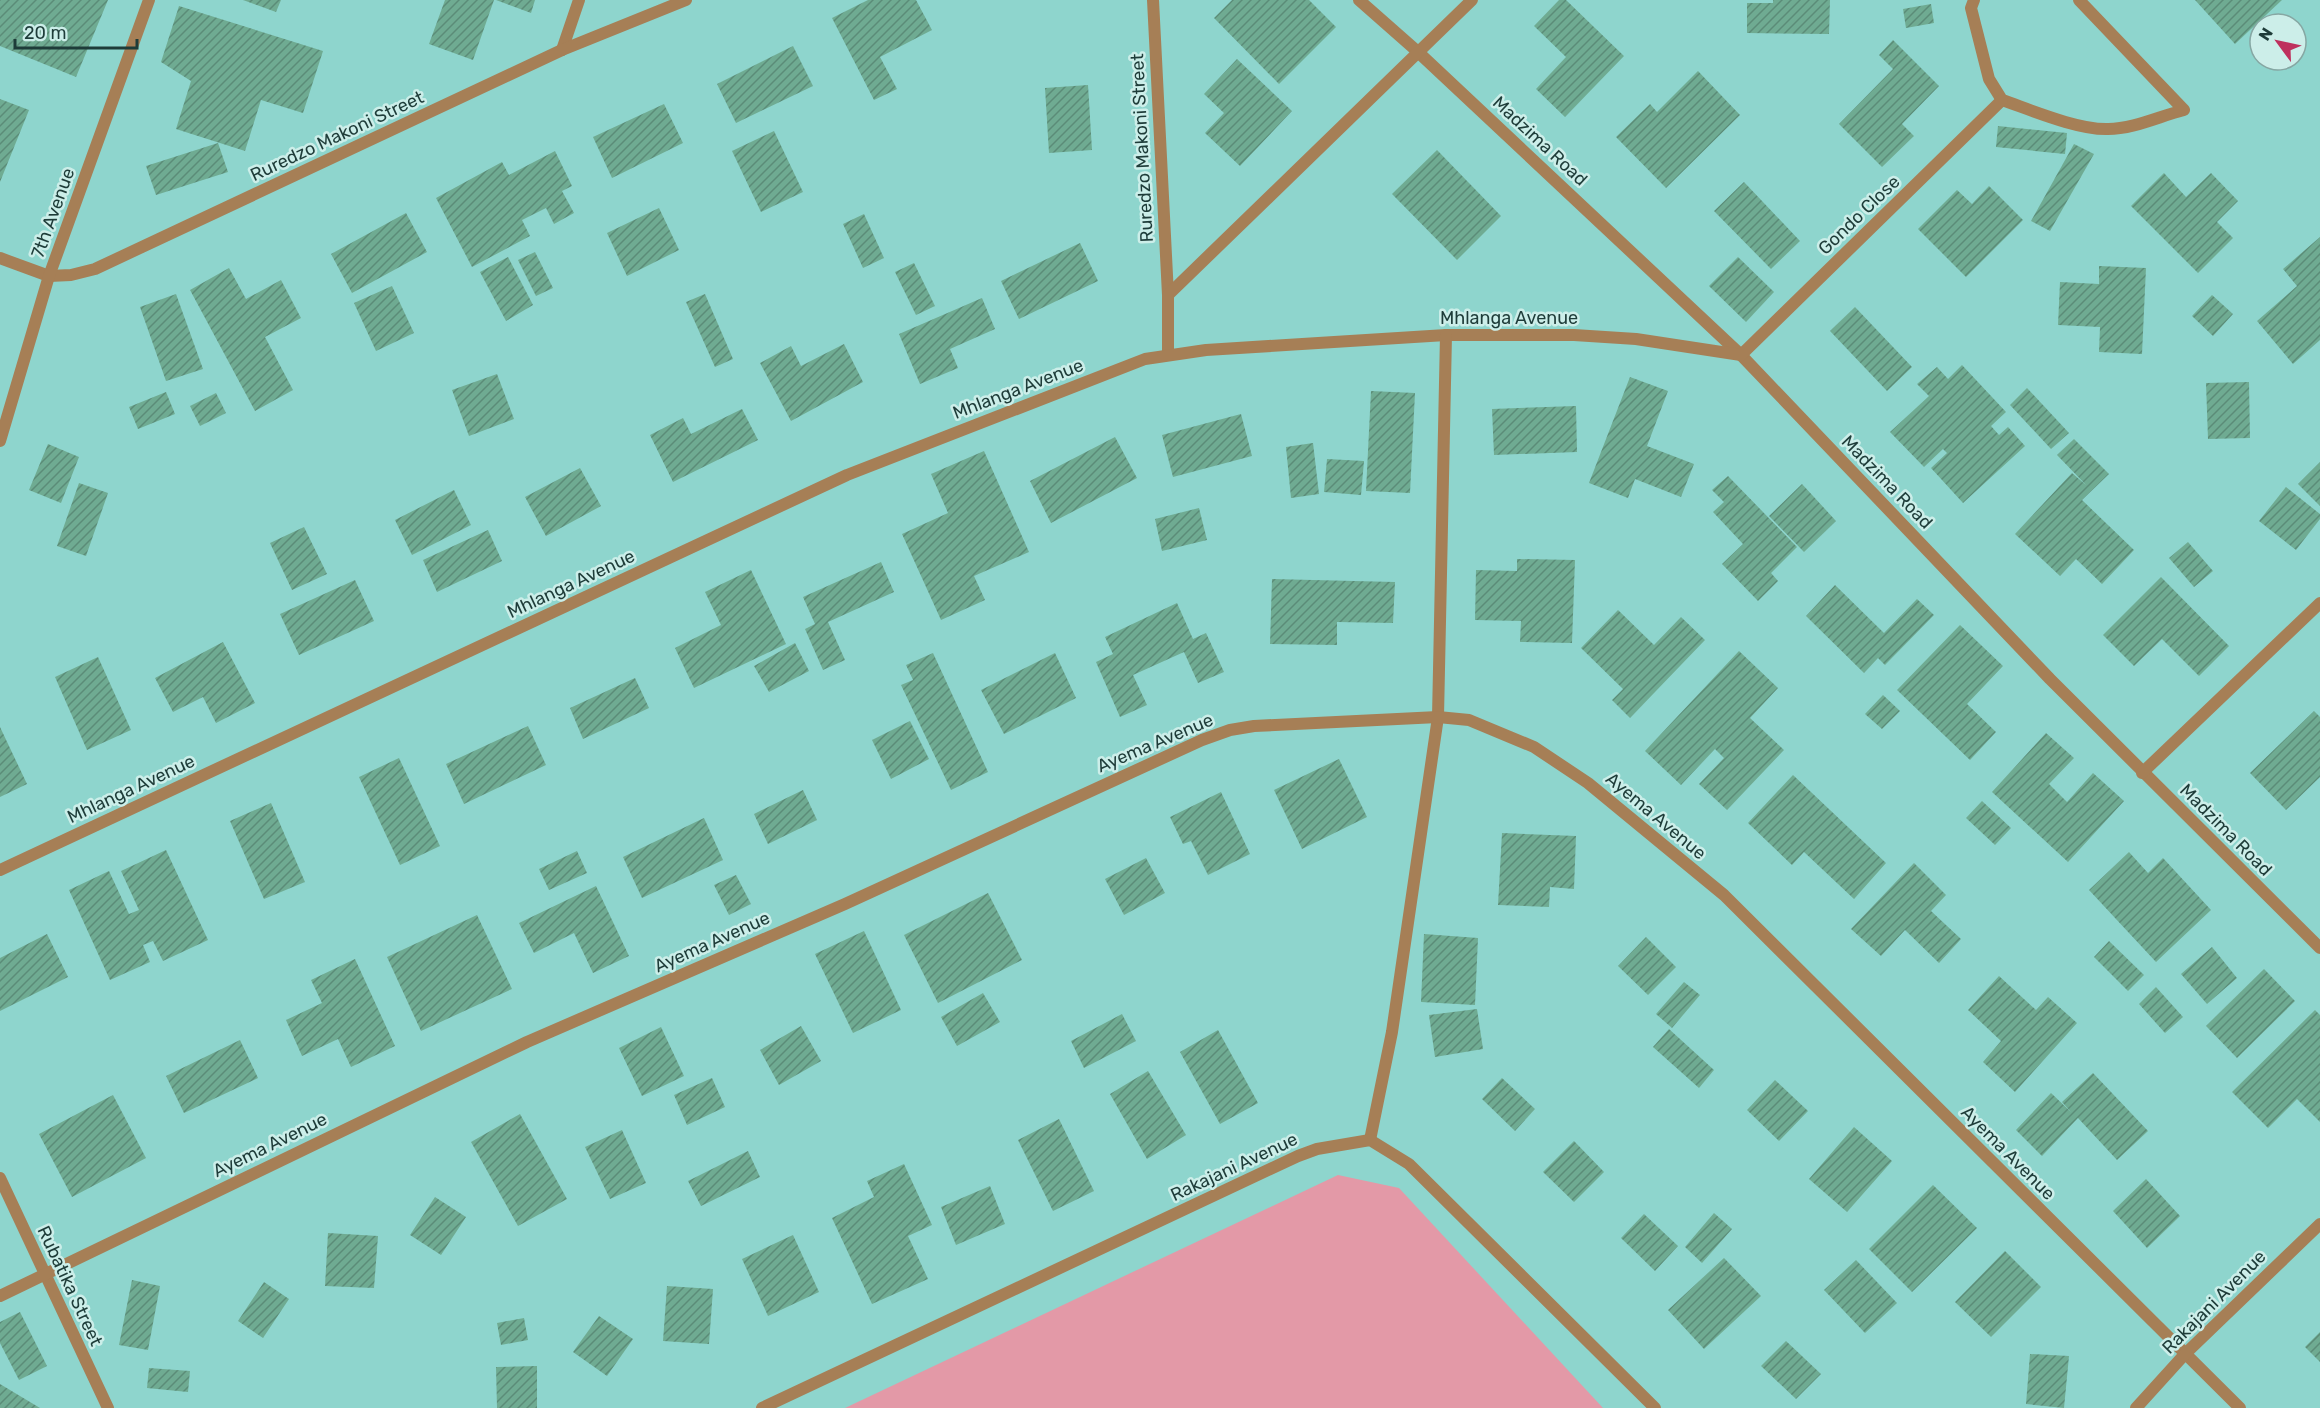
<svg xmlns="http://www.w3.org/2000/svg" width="2320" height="1408" viewBox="0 0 2320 1408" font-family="Rubik,sans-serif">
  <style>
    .pitch { fill: #e399a7 }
    .building { fill: url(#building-hatch) }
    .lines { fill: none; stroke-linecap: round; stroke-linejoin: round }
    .minor { stroke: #a67f56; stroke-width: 12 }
    .labels { text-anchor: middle; stroke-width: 5; stroke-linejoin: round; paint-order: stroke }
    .street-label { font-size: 18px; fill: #1e3c39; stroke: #cceee9 }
  </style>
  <defs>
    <pattern id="building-hatch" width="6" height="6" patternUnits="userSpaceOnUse" patternTransform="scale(1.5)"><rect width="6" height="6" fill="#6fab92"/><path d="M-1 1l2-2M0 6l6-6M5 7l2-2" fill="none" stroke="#5b8c78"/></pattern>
  </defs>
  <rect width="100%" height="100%" fill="#8ed5cd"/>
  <path class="pitch" d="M1338,1175L1399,1188L1603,1408H845Z"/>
  <g class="building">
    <path d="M0,0H108L76,77L0,46Z"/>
    <path d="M243,0H281L276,12Z"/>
    <path d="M445,0H494L473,60L429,44Z"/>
    <path d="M496,0H535L531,13Z"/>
    <path d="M868,0H916L932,30L880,57L897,89L874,100L832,18Z"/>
    <path d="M1232,0H1309L1336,27L1279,84L1214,18Z"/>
    <path d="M1559,0H1566L1624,56L1565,117L1536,89L1566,57L1534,26Z"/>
    <path d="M1773,0H1830L1829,34L1747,33V3H1773Z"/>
    <path d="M2195,0H2282L2235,44Z"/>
    <path d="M1931,4L1934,23L1906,28L1903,9Z"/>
    <path d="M179,6L323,51L303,113L261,100L245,151L176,129L191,81L161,62Z"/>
    <path d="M1893,40L1939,86L1902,124L1914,136L1882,167L1839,124L1893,69L1879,55Z"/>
    <path d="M793,46L813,86L736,123L717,84Z"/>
    <path d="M1237,59L1292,111L1240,166L1205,133L1224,113L1204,94Z"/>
    <path d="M1698,71L1740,115L1666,188L1616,137L1650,104L1657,112Z"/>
    <path d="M1088,85L1092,150L1049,153L1045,88Z"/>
    <path d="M0,99L29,110L0,182Z"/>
    <path d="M664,104L683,143L612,178L593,137Z"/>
    <path d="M1998,126L2067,133L2065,154L1996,147Z"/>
    <path d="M774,131L803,192L761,212L732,151Z"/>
    <path d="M218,143L228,172L156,195L146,166Z"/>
    <path d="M2074,144L2094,154L2050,231L2031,221Z"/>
    <path d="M1437,150L1501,216L1457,260L1392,194Z"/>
    <path d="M555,151L572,186L562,191L574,213L554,224L546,208L522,220L530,236L472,267L436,198L502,162L509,175Z"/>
    <path d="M2164,173L2186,197L2211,173L2238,201L2217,222L2233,238L2198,273L2131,206Z"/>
    <path d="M1744,182L1800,241L1771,269L1714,211Z"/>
    <path d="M1989,186L2023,220L1966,277L1918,229L1957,190L1972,204Z"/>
    <path d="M659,208L679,250L627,276L607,233Z"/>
    <path d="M406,213L427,252L352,293L331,254Z"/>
    <path d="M864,214L884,258L863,268L843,224Z"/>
    <path d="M2320,237V340L2293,364L2257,321L2297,286L2283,269Z"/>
    <path d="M1080,243L1098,281L1019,319L1001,281Z"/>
    <path d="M535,252L553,288L536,296L518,260Z"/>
    <path d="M508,257L533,305L506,321L480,272Z"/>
    <path d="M1738,257L1774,292L1746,322L1709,286Z"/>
    <path d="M914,263L935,306L916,315L895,272Z"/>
    <path d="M2099,266L2146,268L2142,354L2099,352L2100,327L2058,325L2060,282L2099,284Z"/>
    <path d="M229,268L246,299L281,280L301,318L265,337L293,390L255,411L190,290Z"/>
    <path d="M392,286L414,333L376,351L354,303Z"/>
    <path d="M176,294L203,369L166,381L140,307Z"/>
    <path d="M705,294L733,359L715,367L686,302Z"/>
    <path d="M2212,295L2233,314L2213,336L2192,316Z"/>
    <path d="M982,298L995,329L950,349L958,368L920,384L899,334Z"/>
    <path d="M1855,307L1912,367L1887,391L1830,331Z"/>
    <path d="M844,344L863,382L791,421L760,363L791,346L801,366Z"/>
    <path d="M1962,365L2006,412L1991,426L1999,435L2008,427L2025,446L1963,503L1931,468L1947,453L1943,449L1924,467L1890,432L1929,396L1917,384L1937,367L1948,379Z"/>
    <path d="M497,374L514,419L469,436L452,390Z"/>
    <path d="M1630,377L1668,391L1647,446L1694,464L1681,497L1635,479L1628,498L1589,483Z"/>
    <path d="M2249,382L2250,438L2208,439L2206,383Z"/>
    <path d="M2027,388L2069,433L2051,449L2010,405Z"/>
    <path d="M1371,391L1415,393L1410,493L1366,491Z"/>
    <path d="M166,392L175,414L138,429L129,407Z"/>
    <path d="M216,393L226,413L200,426L190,406Z"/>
    <path d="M1576,406L1577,452L1494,455L1492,409Z"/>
    <path d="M742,409L758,440L673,482L650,435L683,418L691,434Z"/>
    <path d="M1241,414L1252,456L1173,477L1162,435Z"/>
    <path d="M1115,437L1137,478L1051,523L1030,481Z"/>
    <path d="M2074,439L2109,474L2082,500L2134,550L2102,584L2076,559L2060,576L2015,534L2072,473L2086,485L2057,455Z"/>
    <path d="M1313,443L1319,494L1291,498L1286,447Z"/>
    <path d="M48,444L79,457L61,503L29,490Z"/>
    <path d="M984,451L1029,552L974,576L985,600L941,620L902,534L948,513L931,474Z"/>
    <path d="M1327,459L1364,461L1361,495L1324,492Z"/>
    <path d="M2320,462V506L2298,484Z"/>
    <path d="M580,468L601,506L546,536L525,497Z"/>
    <path d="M1728,476L1797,547L1771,573L1778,581L1758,601L1722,564L1743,544L1713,512L1724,502L1712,490Z"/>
    <path d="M79,483L108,493L86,556L57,546Z"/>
    <path d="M1802,484L1836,521L1804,552L1769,516Z"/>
    <path d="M2286,487L2320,514V519L2296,550L2259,521Z"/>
    <path d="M454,490L471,525L412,555L395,520Z"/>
    <path d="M1199,508L1207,540L1162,551L1155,519Z"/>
    <path d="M304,527L327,574L292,590L270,543Z"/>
    <path d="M488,530L502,561L437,592L423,560Z"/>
    <path d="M2188,542L2213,571L2194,587L2169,558Z"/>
    <path d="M1517,559L1575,560L1572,643L1520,642L1521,621L1475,620L1476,570L1517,571Z"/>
    <path d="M881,562L894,592L828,622L845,660L823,670L805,629L815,624L803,597Z"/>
    <path d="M751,570L786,644L694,688L675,648L721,625L705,592Z"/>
    <path d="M2161,577L2229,646L2199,676L2162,639L2134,666L2103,635Z"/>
    <path d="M1272,579L1395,582L1393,623L1337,622V645L1270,644Z"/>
    <path d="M355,580L374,621L299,655L280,614Z"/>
    <path d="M1835,585L1884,633L1917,599L1934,615L1885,665L1878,658L1864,673L1806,616Z"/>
    <path d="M1177,603L1193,639L1206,633L1224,672L1198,683L1184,652L1133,675L1147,705L1120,717L1096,662L1113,654L1105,637Z"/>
    <path d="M1618,610L1654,645L1681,617L1705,640L1630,718L1612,700L1623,689L1581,648Z"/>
    <path d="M1960,625L2003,666L1967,704L1996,732L1970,760L1897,690Z"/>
    <path d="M223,642L255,703L216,723L203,697L173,712L155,678Z"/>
    <path d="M795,643L809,671L769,692L754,666Z"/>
    <path d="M1739,651L1778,688L1750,718L1784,750L1727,810L1699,784L1724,758L1715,749L1681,785L1645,751Z"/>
    <path d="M933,653L988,772L951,790L901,685L913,680L906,665Z"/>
    <path d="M1055,653L1076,698L1004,734L981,690Z"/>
    <path d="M98,657L131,730L87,750L55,677Z"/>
    <path d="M635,678L649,708L583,739L570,708Z"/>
    <path d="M1883,695L1900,711L1882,729L1865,714Z"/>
    <path d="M2314,711L2320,717V777L2286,810L2250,773Z"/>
    <path d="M910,721L929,759L891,779L872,740Z"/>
    <path d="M528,726L546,765L464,804L446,764Z"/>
    <path d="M0,727L27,784L0,797Z"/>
    <path d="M2046,733L2074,758L2049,784L2067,802L2093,773L2124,801L2068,862L1992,792Z"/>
    <path d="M399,758L440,846L400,865L359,777Z"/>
    <path d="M1339,759L1367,817L1302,849L1274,790Z"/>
    <path d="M1793,775L1886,863L1854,899L1804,852L1792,865L1748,823Z"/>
    <path d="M803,790L817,820L768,844L754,814Z"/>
    <path d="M1221,792L1250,854L1208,875L1191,841L1183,844L1170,817Z"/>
    <path d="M1982,801L2011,828L1995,845L1966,818Z"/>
    <path d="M271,803L305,882L264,899L230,821Z"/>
    <path d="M704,818L723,860L642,898L623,857Z"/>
    <path d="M1502,833L1576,836L1574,889L1550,887L1549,907L1498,905Z"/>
    <path d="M166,850L208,940L163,961L153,941L143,945L150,962L110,980L69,890L109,871L129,914L139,910L121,871Z"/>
    <path d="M577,851L587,873L549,890L539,869Z"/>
    <path d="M2129,852L2148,873L2163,858L2211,910L2156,962L2089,890Z"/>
    <path d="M1146,858L1165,893L1124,915L1105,879Z"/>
    <path d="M1914,863L1946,895L1931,911L1961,939L1939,963L1905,930L1881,956L1851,929Z"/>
    <path d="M736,875L751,904L729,915L714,885Z"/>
    <path d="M596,886L629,956L593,973L574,933L534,953L519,923Z"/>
    <path d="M988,893L1022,960L938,1003L904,935Z"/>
    <path d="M477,915L512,989L421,1031L387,957Z"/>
    <path d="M864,931L901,1010L853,1033L815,954Z"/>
    <path d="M47,934L68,977L0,1011V958Z"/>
    <path d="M1424,934L1478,938L1475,1005L1421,1002Z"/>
    <path d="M1646,937L1676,967L1648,995L1618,966Z"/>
    <path d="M2109,941L2144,975L2128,991L2094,957Z"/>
    <path d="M2212,947L2237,978L2207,1004L2181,974Z"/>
    <path d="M355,959L395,1046L351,1067L338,1039L302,1056L286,1020L322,1003L311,980Z"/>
    <path d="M2264,969L2295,1001L2237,1058L2206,1026Z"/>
    <path d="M1999,976L2036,1010L2048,997L2077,1023L2015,1092L1983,1062L2001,1041L1968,1010Z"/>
    <path d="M1684,982L1700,995L1672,1028L1656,1014Z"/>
    <path d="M2156,987L2183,1017L2165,1033L2139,1004Z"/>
    <path d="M983,993L1000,1022L957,1046L941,1017Z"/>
    <path d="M1477,1009L1483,1049L1435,1057L1429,1015Z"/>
    <path d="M2315,1010L2320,1015V1122L2297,1099L2268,1128L2232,1092Z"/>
    <path d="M1122,1014L1136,1041L1084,1068L1071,1041Z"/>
    <path d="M801,1026L821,1061L779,1085L760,1050Z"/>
    <path d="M661,1027L684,1076L642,1096L619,1048Z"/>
    <path d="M1669,1029L1714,1070L1699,1088L1653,1047Z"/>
    <path d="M1218,1030L1258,1103L1220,1124L1180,1052Z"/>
    <path d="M240,1040L258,1078L184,1113L166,1076Z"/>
    <path d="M1148,1071L1186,1135L1147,1159L1110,1094Z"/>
    <path d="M2093,1073L2148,1131L2117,1160L2078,1118L2042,1156L2016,1130L2051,1093L2071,1112L2062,1102Z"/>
    <path d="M712,1078L725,1107L687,1125L674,1095Z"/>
    <path d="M1502,1078L1535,1109L1515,1131L1482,1099Z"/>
    <path d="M1775,1080L1808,1111L1779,1141L1747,1110Z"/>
    <path d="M113,1095L146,1158L72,1197L39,1134Z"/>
    <path d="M520,1114L567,1199L518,1226L471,1142Z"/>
    <path d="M1059,1119L1094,1191L1053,1211L1018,1140Z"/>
    <path d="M1854,1127L1892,1161L1847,1212L1809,1179Z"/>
    <path d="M622,1130L646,1183L610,1199L585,1147Z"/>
    <path d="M1574,1141L1604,1172L1574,1202L1543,1172Z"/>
    <path d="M748,1151L760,1177L701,1206L688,1181Z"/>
    <path d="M904,1164L932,1225L908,1236L928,1279L872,1304L832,1218L874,1197L867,1181Z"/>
    <path d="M2146,1179L2180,1216L2147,1248L2113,1211Z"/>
    <path d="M1933,1185L1977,1228L1912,1292L1869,1249Z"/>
    <path d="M990,1186L1005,1224L956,1245L941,1207Z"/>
    <path d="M435,1197L466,1217L441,1255L410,1235Z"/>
    <path d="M1714,1213L1732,1229L1702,1263L1685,1247Z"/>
    <path d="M1644,1214L1678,1246L1655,1271L1621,1238Z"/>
    <path d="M328,1233L378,1236L374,1288L325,1286Z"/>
    <path d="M793,1235L819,1292L768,1316L742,1259Z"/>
    <path d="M2005,1251L2041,1287L1991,1337L1955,1302Z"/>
    <path d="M1724,1258L1761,1296L1704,1349L1668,1310Z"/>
    <path d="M1856,1260L1897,1303L1865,1333L1824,1290Z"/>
    <path d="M132,1280L160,1286L148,1350L119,1345Z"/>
    <path d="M264,1282L289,1299L263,1338L238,1321Z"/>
    <path d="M667,1286L713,1289L709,1344L663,1341Z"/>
    <path d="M20,1312L47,1366L19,1380L0,1343V1322Z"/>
    <path d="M599,1316L633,1339L607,1376L573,1352Z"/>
    <path d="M524,1318L528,1340L501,1345L497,1323Z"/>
    <path d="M2320,1332V1362L2305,1347Z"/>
    <path d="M1786,1341L1821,1374L1796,1399L1761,1366Z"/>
    <path d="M2030,1354L2069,1356L2064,1408L2026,1404Z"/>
    <path d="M537,1366V1408H497L496,1367Z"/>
    <path d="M149,1368L190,1371L188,1392L147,1388Z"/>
    <path d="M0,1384L40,1408H0Z"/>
  </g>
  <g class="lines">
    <g class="minor">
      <path d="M1153,0L1168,295"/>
      <path d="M1359,0L1418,52L1741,355L2050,679L2320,948"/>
      <path d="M1974,0L1971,8L1989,79L2002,100C2031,110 2078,130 2108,129C2133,129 2160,116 2184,110L2079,0"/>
      <path d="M562,50L579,0"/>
      <path d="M0,258L49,276L71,275L95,269L562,50L686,0"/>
      <path d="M1168,355V295L1472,0"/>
      <path d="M0,441L49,276L149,0"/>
      <path d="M2142,773L2320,603"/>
      <path d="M0,870L847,475L1145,359L1206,350L1446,335H1574L1636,339L1741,355L2002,100"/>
      <path d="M1370,1140L1392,1032L1438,717L1446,335"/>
      <path d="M0,1178L108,1408"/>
      <path d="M0,1296L527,1042L845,904L1202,740L1230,730L1254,726L1438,717L1469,720L1534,747L1588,783L1724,895L2240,1408"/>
      <path d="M762,1408L1298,1156L1317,1149L1370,1140L1409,1164L1655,1408"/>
      <path d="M2136,1408L2185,1354L2320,1224"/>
    </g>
  </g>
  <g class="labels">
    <g class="street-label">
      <text transform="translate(337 136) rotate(-25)" y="6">Ruredzo Makoni Street</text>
      <text transform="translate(1540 141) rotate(43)" y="6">Madzima Road</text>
      <text transform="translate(1142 148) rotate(-93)" y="6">Ruredzo Makoni Street</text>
      <text transform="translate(53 213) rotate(-70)" y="6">7th Avenue</text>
      <text transform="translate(1859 215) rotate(-44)" y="6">Gondo Close</text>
      <text x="1509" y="324">Mhlanga Avenue</text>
      <text transform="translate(1018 389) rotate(-21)" y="6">Mhlanga Avenue</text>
      <text transform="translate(1887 482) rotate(46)" y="6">Madzima Road</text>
      <text transform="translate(571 584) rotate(-25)" y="6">Mhlanga Avenue</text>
      <text transform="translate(1155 743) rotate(-23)" y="6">Ayema Avenue</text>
      <text transform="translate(131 789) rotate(-25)" y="6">Mhlanga Avenue</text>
      <text transform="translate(1656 816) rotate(40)" y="6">Ayema Avenue</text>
      <text transform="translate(2226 830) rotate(45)" y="6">Madzima Road</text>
      <text transform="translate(712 942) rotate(-24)" y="6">Ayema Avenue</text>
      <text transform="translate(270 1145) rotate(-26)" y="6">Ayema Avenue</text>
      <text transform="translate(2008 1153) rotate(45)" y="6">Ayema Avenue</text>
      <text transform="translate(1234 1167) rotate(-25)" y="6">Rakajani Avenue</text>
      <text transform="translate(70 1286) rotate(65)" y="6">Rubatika Street</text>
      <text transform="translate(2214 1302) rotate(-45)" y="6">Rakajani Avenue</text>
    </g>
  </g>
  <g transform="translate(2278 42) rotate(303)"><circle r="28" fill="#cceee9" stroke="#86a7a3" stroke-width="1.5"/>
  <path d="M0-4.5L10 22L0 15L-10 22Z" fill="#be305d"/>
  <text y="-9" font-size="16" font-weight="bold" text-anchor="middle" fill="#1e3c39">N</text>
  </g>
  <path d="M15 39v9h122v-9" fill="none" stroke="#1e3c39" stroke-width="3"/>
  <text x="24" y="39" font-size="18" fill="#1e3c39" stroke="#cceee9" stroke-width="4.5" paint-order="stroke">20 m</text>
</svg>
